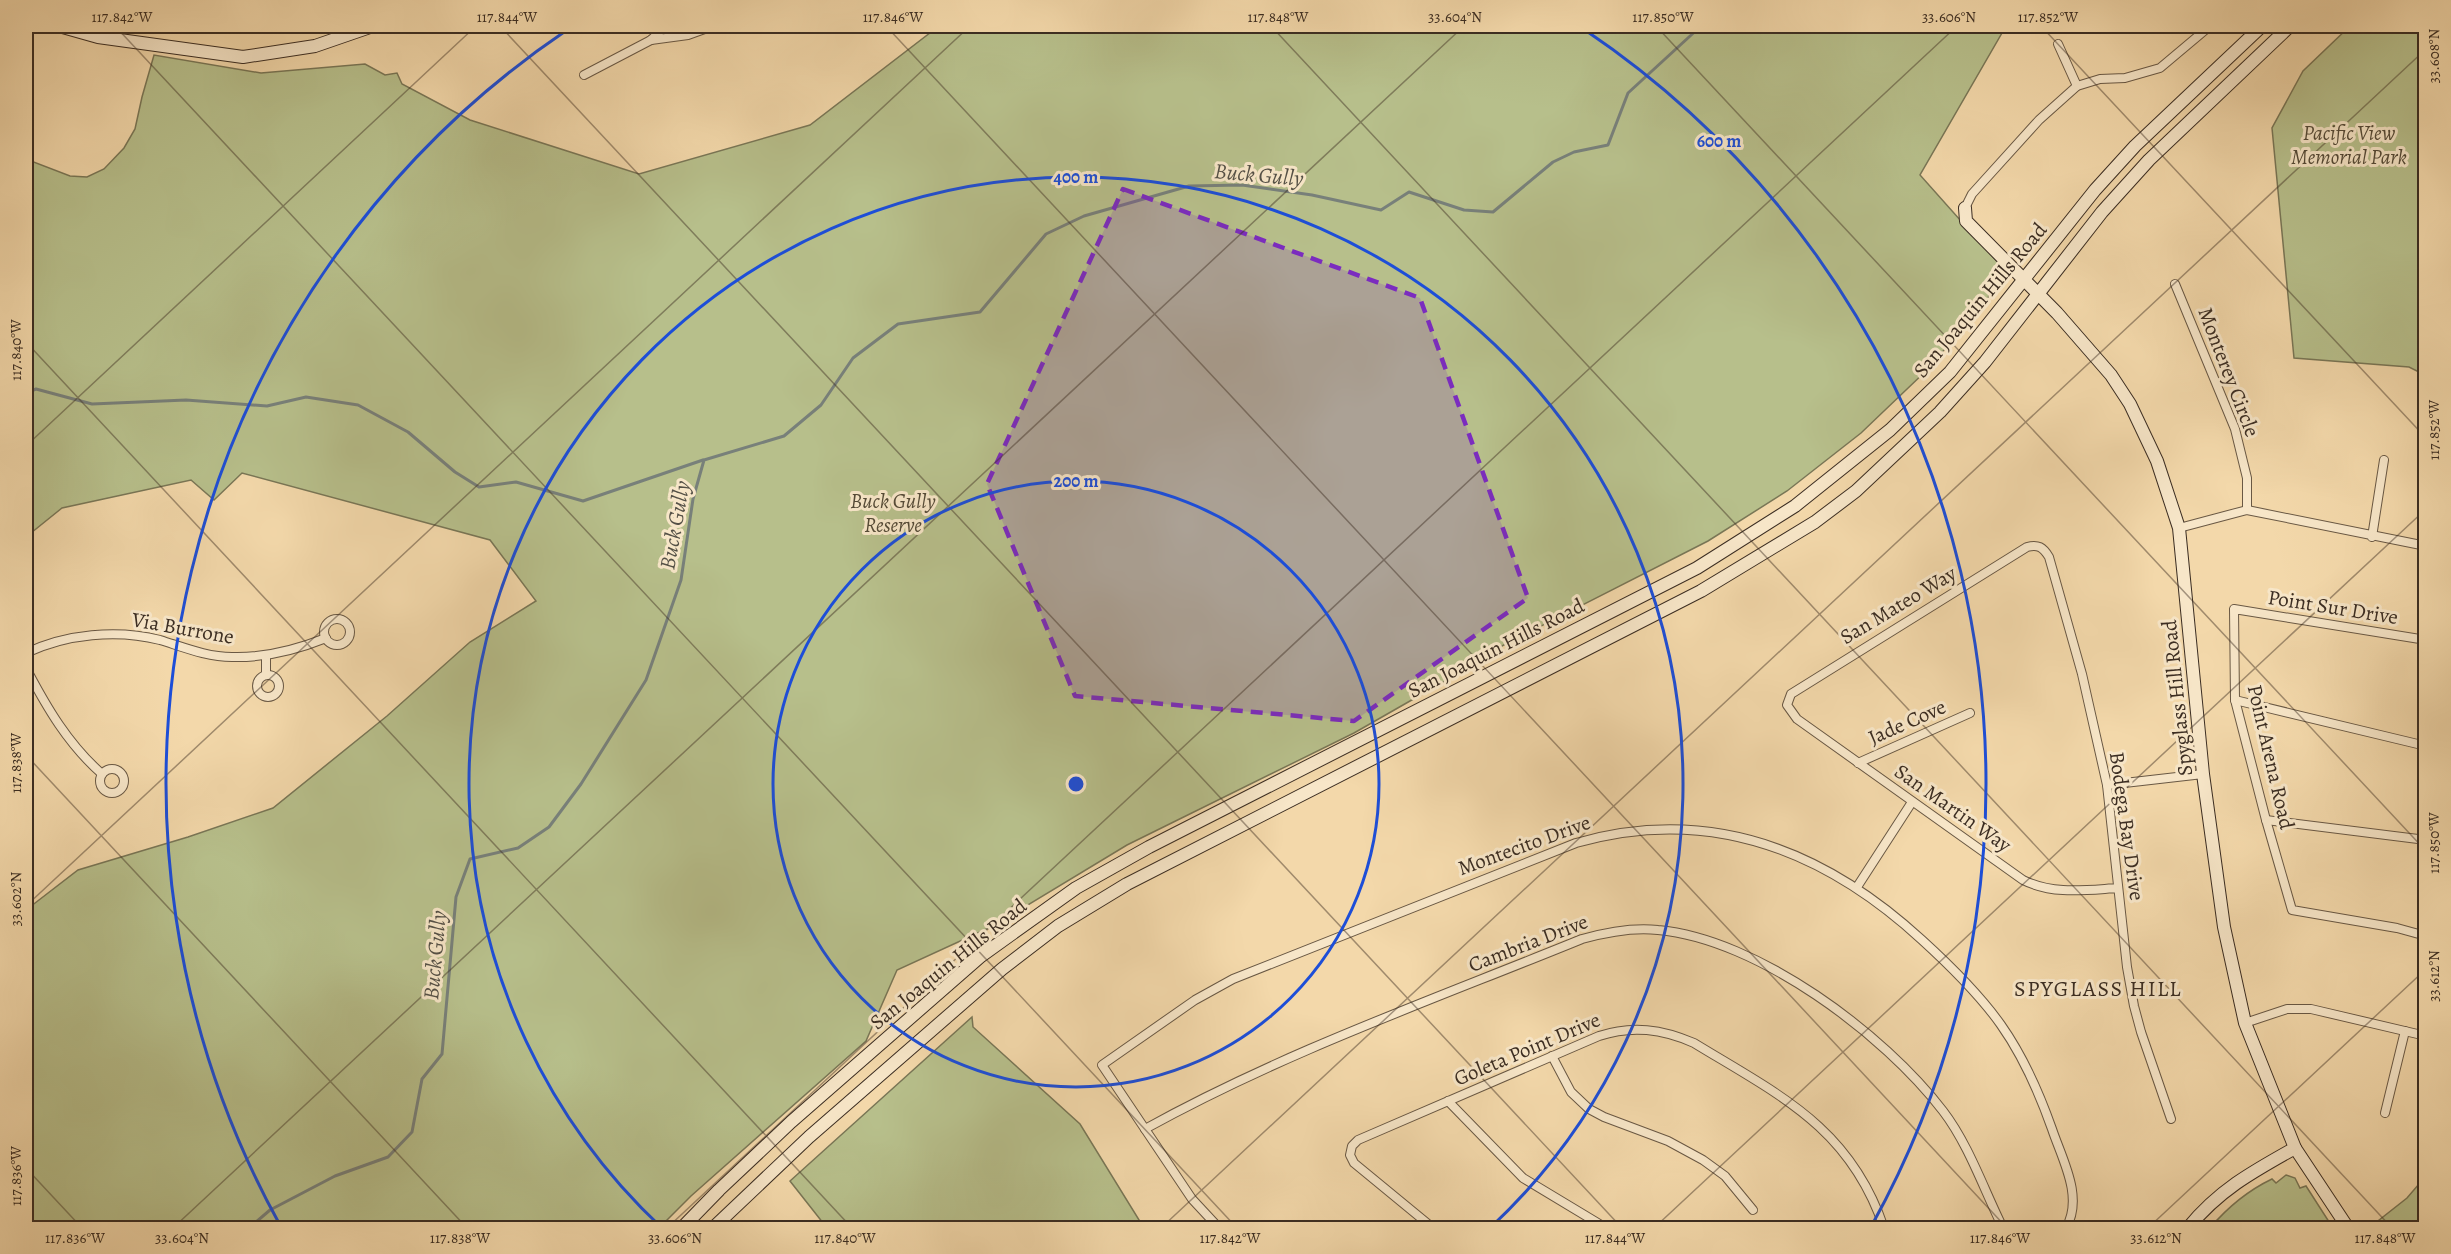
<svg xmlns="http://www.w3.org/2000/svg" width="2451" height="1254" viewBox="0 0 2451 1254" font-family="Alegreya,serif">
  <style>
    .green { fill: #b7bf8b; stroke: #797656; stroke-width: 1.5 }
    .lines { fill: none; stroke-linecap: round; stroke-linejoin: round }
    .stream { stroke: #78807a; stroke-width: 3 }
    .street-casing { stroke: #695844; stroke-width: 10 }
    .secondary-casing { stroke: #3b2d22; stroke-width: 14 }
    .street { stroke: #f7e6c8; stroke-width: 8 }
    .secondary { stroke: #f7e6c8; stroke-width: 12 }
    .marked { fill: #7b2cbf; fill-opacity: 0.2; stroke: #7b2cbf; stroke-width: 4.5; stroke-dasharray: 12 8; stroke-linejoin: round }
    .ticks { fill: none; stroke: #3b2d22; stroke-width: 1.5; stroke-opacity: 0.45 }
    .ring { fill: none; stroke: #1d4ed8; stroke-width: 3 }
    .labels { text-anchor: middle; stroke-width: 6; stroke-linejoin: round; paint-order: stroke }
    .park-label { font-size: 21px; font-style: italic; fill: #544a37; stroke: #f7e6c8 }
    .street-label { font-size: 21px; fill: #3b2d22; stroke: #f7e6c8 }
    .water-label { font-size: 22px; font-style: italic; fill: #545046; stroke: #f7e6c8 }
    .neighbourhood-label { font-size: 22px; letter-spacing: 1.5px; fill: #3b2d22; stroke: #f7e6c8 }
    .centre { fill: #1d4ed8; stroke: #f7e6c8; stroke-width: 3 }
    .ring-label { font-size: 18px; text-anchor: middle; font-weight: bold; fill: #1d4ed8; stroke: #f7e6c8; stroke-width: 6; stroke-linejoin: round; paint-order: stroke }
    .neatline { fill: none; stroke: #3b2d22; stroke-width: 2 }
    .ticks-label { font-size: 15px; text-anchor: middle; fill: #3b2d22 }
  </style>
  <rect width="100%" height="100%" fill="#f3d8aa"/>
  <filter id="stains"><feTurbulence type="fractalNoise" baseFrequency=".00333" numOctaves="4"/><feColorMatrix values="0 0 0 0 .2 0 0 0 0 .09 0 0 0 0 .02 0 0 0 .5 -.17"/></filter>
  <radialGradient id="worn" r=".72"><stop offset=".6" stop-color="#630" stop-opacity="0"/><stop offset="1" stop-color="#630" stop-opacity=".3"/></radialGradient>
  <g class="green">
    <path d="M939,26H2006L1920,175L2010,276L1991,290L1990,295L1929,368L1861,433L1787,491L1708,541L1498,648L1480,661L1354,733L1127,845L993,926L897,970L866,1041L691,1196L659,1228H26V910L78,870L188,837L273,808L387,716L470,642L536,601L490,540L242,473L214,500L191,480L62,508L26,537V159L70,176L87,177L104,169L124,148L135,129L142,97L154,55L261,73L365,64L385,75L397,73L402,84L470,120L639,174L810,125Z"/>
    <path d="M2350,26H2425V375L2409,367L2294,358L2272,128L2303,71Z"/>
    <path d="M972,1017L973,1027L1080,1124L1144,1228H827L790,1181Z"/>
    <path d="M2286,1175L2295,1178L2300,1188L2306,1186L2333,1228H2210C2227,1208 2249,1190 2272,1179L2276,1183Z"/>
    <path d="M2425,1177V1228H2369L2407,1198Z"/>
  </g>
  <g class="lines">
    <g class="stream">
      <path d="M26,393L36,389L92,404L186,400L267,406L306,397L358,405L408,432L455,472L479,487L516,482L583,501L703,460"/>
      <path d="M108,1228L110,1225L137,1222L164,1228"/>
      <path d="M249,1228L270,1210L335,1176L388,1157L412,1132L422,1079L442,1054L456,897L470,859L518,848L549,827L581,784L646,680L681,580L693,499L704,460L784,436L821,405L853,358L898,324L980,312L1046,234L1084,216L1189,186L1242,185L1312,195L1381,210L1409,192L1464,210L1493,212L1553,162L1574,152L1608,145L1628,93L1701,26"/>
    </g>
    <defs>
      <g id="street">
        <path d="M651,40L688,35L713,26"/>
        <path d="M2058,44L2077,86"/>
        <path d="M584,75L651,40L666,26"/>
        <path d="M1965,208L1972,194L2039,120L2077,86L2100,79L2125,78L2160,68L2210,26"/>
        <path d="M2175,284L2235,429L2247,478V510"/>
        <path d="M2179,528L2247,510L2426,546"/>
        <path d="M2372,537L2384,460"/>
        <circle cx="337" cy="632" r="13"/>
        <path d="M2426,640L2234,609L2235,700L2266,820L2292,910L2397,928L2426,936"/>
        <path d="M26,653C66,634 117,629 160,640C183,647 207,657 232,657C264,658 296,650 326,638"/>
        <path d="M266,655V674"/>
        <path d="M26,668C47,708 68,744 102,774"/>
        <circle cx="268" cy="686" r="11"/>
        <path d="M2235,700L2426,746"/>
        <path d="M1858,763L1970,713"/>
        <circle cx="112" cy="781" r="12"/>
        <path d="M2107,785L2203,774"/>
        <path d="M2266,820L2426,840"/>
        <path d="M1857,887L1912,802"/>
        <path d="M2118,888C2085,890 2053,895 2023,880L1797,719L1787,705L1791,694L2027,547C2038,544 2043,547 2049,557L2082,674L2107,785L2127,967L2134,1006L2141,1032L2171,1119"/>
        <path d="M2245,1023L2287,1009H2311L2426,1036"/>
        <path d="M1552,1056L1571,1092L1589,1109L1604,1117L1668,1141L1703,1160L1725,1176L1753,1210"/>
        <path d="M1448,1101L1523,1178L1606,1228"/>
        <path d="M2385,1113L2405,1031"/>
        <path d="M1145,1129C1284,1052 1435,999 1582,939C1607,932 1632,927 1658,930C1758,939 1884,1034 1943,1111C1969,1145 1984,1190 2003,1228"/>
        <path d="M1219,1228L1192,1199L1102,1065L1195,1000L1233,979L1576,843C1709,805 1823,849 1922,940C1990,1002 2021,1041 2052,1129C2062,1159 2084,1197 2066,1228"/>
        <path d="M1433,1228L1354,1163L1350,1155L1352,1146L1358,1140L1599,1036C1632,1025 1662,1029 1694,1043C1779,1095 1850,1127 1884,1228"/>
      </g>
      <g id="secondary">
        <path d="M59,26L98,37L243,57L315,46L373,26"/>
        <path d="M1965,208L1966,221L2057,313L2111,375L2130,404L2157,461L2179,528L2203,774L2224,927L2245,1023L2295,1148L2348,1228"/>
        <path d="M682,1228L719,1190L791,1122L981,956L1076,888L1149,847L1697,568L1795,506L1890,430L1950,372L2095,190L2135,146L2262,26"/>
        <path d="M713,1228L809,1137L1002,969L1058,926L1127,884L1701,591L1815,522L1856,491L1940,412L1985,362L2102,212L2149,160L2290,26"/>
        <path d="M2188,1228C2219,1190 2252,1172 2295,1148"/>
      </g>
    </defs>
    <use href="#street" class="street-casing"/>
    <use href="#secondary" class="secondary-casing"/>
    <use href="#street" class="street"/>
    <use href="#secondary" class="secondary"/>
  </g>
  <path class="marked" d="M1123,189L1420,298L1528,598L1354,721L1075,696L987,484Z"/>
  <path class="ticks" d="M115,26L1237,1228M500,26L1622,1228M886,26L2007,1228M1271,26L2392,1228M1656,26L2426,851M2041,26L2426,438M26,342L852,1228M26,446L476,26M26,755L467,1228M26,906L970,26M26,1168L82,1228M173,1228L1464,26M667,1228L1957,26M1161,1228L2426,49M1654,1228L2426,509M2148,1228L2426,969"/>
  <g class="ring">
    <circle cx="1076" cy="784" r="303"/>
    <path d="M662 1228A607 607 0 1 1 1490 1228"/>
    <path d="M280 1225A910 910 0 0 1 567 30M1585 30A910 910 0 0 1 1872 1225"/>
  </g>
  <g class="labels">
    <g class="park-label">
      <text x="2349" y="140">Pacific View<tspan x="2349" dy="24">Memorial Park</tspan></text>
      <text x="893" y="508">Buck Gully<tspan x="893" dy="24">Reserve</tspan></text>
    </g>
    <g class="street-label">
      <text transform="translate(1980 300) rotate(-50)" y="7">San Joaquin Hills Road</text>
      <text transform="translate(2229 372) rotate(69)" y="7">Monterey Circle</text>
      <text transform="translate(1898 605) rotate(-31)" y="7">San Mateo Way</text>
      <text transform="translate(2333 607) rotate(9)" y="7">Point Sur Drive</text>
      <text transform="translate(183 628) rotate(10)" y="7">Via Burrone</text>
      <text transform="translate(1496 648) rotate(-27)" y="7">San Joaquin Hills Road</text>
      <text transform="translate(2177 698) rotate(-96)" y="7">Spyglass Hill Road</text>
      <text transform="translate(1907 722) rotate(-24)" y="7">Jade Cove</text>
      <text transform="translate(2271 757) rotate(77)" y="7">Point Arena Road</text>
      <text transform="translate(1953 808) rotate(35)" y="7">San Martin Way</text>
      <text transform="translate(2127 826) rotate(82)" y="7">Bodega Bay Drive</text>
      <text transform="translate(1524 845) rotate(-20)" y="7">Montecito Drive</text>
      <text transform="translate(1528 943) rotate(-21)" y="7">Cambria Drive</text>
      <text transform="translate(948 964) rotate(-39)" y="7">San Joaquin Hills Road</text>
      <text transform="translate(1527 1049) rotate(-23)" y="7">Goleta Point Drive</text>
    </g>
    <g class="water-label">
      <text transform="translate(1259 174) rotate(5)" y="8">Buck Gully</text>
      <text transform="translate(674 525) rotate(-80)" y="8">Buck Gully</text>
      <text transform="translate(434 955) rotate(-85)" y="8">Buck Gully</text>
    </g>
    <g class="neighbourhood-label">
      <text x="2098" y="996">SPYGLASS HILL</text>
    </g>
  </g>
  <circle cx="1076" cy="784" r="9" class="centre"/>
  <g class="ring-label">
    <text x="1719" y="147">600 m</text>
    <text x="1076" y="183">400 m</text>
    <text x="1076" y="487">200 m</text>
  </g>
  <rect width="2451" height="1254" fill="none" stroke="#f3d8aa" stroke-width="66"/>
  <rect x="33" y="33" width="2385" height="1188" class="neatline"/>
  <g class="ticks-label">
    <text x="122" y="22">117.842°W</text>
    <text x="507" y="22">117.844°W</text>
    <text x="893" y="22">117.846°W</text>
    <text x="1278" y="22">117.848°W</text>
    <text x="1455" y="22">33.604°N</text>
    <text x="1663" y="22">117.850°W</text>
    <text x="1949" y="22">33.606°N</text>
    <text x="2048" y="22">117.852°W</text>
    <text transform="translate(2434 56) rotate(-90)" y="5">33.608°N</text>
    <text transform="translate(16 350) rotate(-90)" y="5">117.840°W</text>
    <text transform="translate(2434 430) rotate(-90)" y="5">117.852°W</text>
    <text transform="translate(16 763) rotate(-90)" y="5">117.838°W</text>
    <text transform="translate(2434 843) rotate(-90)" y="5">117.850°W</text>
    <text transform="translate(16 899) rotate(-90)" y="5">33.602°N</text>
    <text transform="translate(2434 976) rotate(-90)" y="5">33.612°N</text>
    <text transform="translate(16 1176) rotate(-90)" y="5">117.836°W</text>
    <text x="75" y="1243">117.836°W</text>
    <text x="182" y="1243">33.604°N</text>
    <text x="460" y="1243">117.838°W</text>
    <text x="675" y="1243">33.606°N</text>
    <text x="845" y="1243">117.840°W</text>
    <text x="1230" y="1243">117.842°W</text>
    <text x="1615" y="1243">117.844°W</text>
    <text x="2000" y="1243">117.846°W</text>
    <text x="2156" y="1243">33.612°N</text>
    <text x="2385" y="1243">117.848°W</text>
  </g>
  <rect width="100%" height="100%" filter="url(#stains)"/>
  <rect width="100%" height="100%" fill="url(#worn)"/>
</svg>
